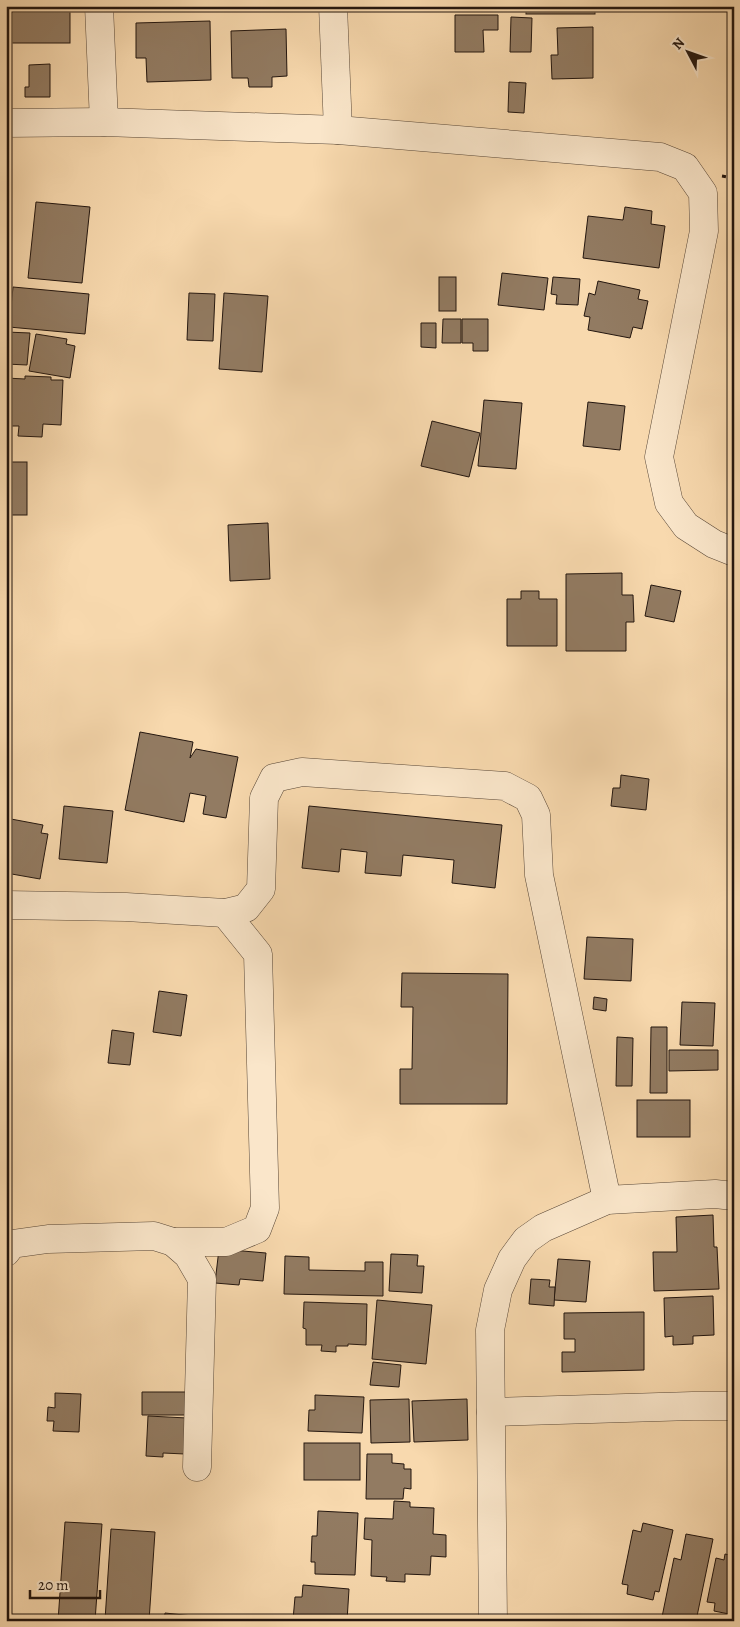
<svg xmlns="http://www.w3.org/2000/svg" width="740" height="1627" viewBox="0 0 740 1627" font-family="Alegreya,serif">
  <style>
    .building { fill: #927b62; stroke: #23160f }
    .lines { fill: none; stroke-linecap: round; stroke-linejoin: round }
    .minor-casing { stroke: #584737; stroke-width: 29 }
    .path { stroke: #23160f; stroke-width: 3; stroke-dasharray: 4 2.5; stroke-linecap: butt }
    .minor { stroke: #fae6ca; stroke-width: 28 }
  </style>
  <rect width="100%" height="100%" fill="#f8d9ae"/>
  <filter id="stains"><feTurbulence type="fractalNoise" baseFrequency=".004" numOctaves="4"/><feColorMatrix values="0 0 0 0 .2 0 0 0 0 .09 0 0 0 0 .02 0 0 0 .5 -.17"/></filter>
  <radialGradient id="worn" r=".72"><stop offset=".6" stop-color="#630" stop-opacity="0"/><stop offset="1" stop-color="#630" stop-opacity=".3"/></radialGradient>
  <g class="building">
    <rect x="6" y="6" width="64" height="37"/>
    <rect x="526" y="6" width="69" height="8"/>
    <path d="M455,15H498V30H483L484,52H455Z"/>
    <path d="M511,17L532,18L531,52H510Z"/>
    <path d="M210,21L211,80L147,82L146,58H136V23Z"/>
    <path d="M593,27V78L552,79L551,55H558L557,28Z"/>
    <path d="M286,29L287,76L272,77V87H249L248,78H232L231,31Z"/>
    <path d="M50,64V97H25V87H29V65Z"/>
    <path d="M509,82L526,83L524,113L508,112Z"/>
    <path d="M36,202L90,207L82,283L28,278Z"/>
    <path d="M625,207L652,211L651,224L665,226L659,268L583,258L588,216L623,220Z"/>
    <path d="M502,273L548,278L544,310L498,305Z"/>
    <rect x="439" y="277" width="17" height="34"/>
    <path d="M553,277L580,279L578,305L556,304L557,295L551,294Z"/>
    <path d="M598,281L640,290L638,299L648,301L642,329L633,327L630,338L588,330L590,317L584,316L589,293L595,295Z"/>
    <path d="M13,287L89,294L85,334L9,327Z"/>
    <path d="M189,293L215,294L213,341L187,340Z"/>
    <path d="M224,293L268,296L262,372L219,369Z"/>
    <path d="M443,319H461V343H442Z"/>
    <path d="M462,319H488V351H473V343H462Z"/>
    <path d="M421,323H436V348L421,347Z"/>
    <path d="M6,332L30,333L27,365L6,364Z"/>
    <path d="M36,334L67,339L66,344L75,346L70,378L29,371Z"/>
    <path d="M25,376L51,377V380H63L61,425L43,424L42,437L18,436L19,426H6V378L25,379Z"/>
    <path d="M484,400L522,403L516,469L478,466Z"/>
    <path d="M588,402L625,406L620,450L583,446Z"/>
    <path d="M432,421L480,433L469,477L421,466Z"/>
    <rect x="6" y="462" width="21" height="53"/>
    <path d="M268,523L270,579L230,581L228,525Z"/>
    <path d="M622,573V595H633L634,622H626V651H566V574Z"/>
    <path d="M651,585L681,591L674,622L645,616Z"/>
    <path d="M521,591H539V599H557V646H507V599H521Z"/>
    <path d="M140,732L193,742L190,758L196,749L238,757L226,818L203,814L206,796L190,793L184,822L125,810Z"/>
    <path d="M621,775L649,779L646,810L611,806L613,788H620Z"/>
    <path d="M64,806L113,811L107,863L59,859Z"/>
    <path d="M309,806L502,825L495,888L452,883L454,860L403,855L401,876L365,873L367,852L341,849L339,872L302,868Z"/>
    <path d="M11,819L43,825L41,833L48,834L40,879L6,873V845Z"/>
    <path d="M587,937L633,939L631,981L584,979Z"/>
    <path d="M402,973L508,974L507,1104H400V1069H412L413,1007H401Z"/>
    <path d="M159,991L187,995L181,1036L153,1032Z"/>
    <path d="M594,997L607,999L606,1011L593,1009Z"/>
    <path d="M682,1002L715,1003L713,1046L680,1045Z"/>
    <path d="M651,1027H667V1093H650Z"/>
    <path d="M112,1030L134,1033L130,1065L108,1063Z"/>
    <path d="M617,1037L633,1038L632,1086H616Z"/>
    <path d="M669,1050H718V1070L669,1071Z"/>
    <rect x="637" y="1100" width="53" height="37"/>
    <path d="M713,1215L714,1247H717L719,1289L654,1291L653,1252H677L676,1217Z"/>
    <path d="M219,1249L266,1253L263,1281L240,1279L239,1285L215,1283Z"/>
    <path d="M391,1254L418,1255L417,1266H424L422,1293L389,1291Z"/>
    <path d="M285,1256L309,1257V1270L365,1271V1262H383V1296L284,1294Z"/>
    <path d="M558,1259L590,1261L586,1302L554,1300Z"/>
    <path d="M531,1279L550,1280L549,1287H555L554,1306L529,1304Z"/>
    <path d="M713,1296L714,1335L693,1336V1344L673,1345V1336L665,1337L664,1298Z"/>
    <path d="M377,1300L432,1305L426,1364L372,1359Z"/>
    <path d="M304,1302L367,1304L366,1345L348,1344V1346H336V1352L321,1351L322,1345H306V1329L303,1328Z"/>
    <path d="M644,1312V1370L562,1372V1352H575V1339H564V1313Z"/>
    <path d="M373,1362L401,1365L399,1387L370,1385Z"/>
    <path d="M142,1392H186L185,1415H142Z"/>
    <path d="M55,1393L81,1394L79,1432L53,1431L54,1421H47L48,1407L55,1408Z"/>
    <path d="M315,1395L364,1397L362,1433L308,1431L309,1410H315Z"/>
    <path d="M409,1399L410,1442L371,1443L370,1400Z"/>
    <path d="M467,1399L468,1440L414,1442L412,1401Z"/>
    <path d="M148,1416L187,1418L185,1454L163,1453V1457L146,1456Z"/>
    <rect x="304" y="1443" width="56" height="37"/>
    <path d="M367,1454H392V1463L404,1464V1469H411V1489L404,1488L403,1499H366Z"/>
    <path d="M394,1501L410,1502V1507L434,1508L433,1534L446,1535V1557L431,1556L430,1575L405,1574V1582L386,1581L387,1577L371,1576L372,1540L364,1539L365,1518L393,1519Z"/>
    <path d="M318,1511L358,1513L355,1575L315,1574V1562H311L312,1536H317Z"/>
    <path d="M65,1522L102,1524L95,1621H58Z"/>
    <path d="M643,1523L673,1530L659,1592L655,1591L653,1600L627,1594L628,1585L622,1584L633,1530L641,1532Z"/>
    <path d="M111,1529L155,1532L149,1621L105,1620Z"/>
    <path d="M686,1534L713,1539L696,1621H683L662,1617L674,1558L681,1560Z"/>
    <path d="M725,1554L734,1556V1615L714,1611L715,1603L707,1602L716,1558L724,1560Z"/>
    <path d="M303,1585L349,1589L347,1621L293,1620L295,1597H302Z"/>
    <path d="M165,1613L193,1616V1621H164Z"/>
  </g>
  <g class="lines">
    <defs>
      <g id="minor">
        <path d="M99,6L104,122"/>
        <path d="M333,6L338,130"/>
        <path d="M6,123L104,122L338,130L660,157L685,167L703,193L704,231L659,457L669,503L686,526L714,544L734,552"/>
        <path d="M6,905L126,907L225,913L246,908L261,889L264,798L274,778L302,772L505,786L528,798L536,815L539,875L607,1200"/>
        <path d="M173,1242H226L257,1229L265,1208L258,954L225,913"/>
        <path d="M6,1252L12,1244L48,1239L154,1236L173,1242L188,1255L202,1279L197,1467"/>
        <path d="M491,1412L693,1406H734"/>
        <path d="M493,1621L490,1330L498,1290L512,1259L526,1240L543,1228L607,1200L715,1194L734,1196"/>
      </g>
    </defs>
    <use href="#minor" class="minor-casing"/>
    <path class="path" d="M722,176L734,178"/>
    <use href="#minor" class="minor"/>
  </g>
  <rect width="740" height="1627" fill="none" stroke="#f8d9ae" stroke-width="25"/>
  <rect x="8" y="8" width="725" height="1612" fill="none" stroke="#23160f" stroke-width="2.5"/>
  <rect x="12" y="12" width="715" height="1602" fill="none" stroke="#23160f"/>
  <g transform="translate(688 52) rotate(311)" stroke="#fae6ca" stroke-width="4" paint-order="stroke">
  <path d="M0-4L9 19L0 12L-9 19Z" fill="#23160f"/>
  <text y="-8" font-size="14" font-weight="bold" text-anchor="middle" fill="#23160f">N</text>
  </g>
  <path d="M30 1590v8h70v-8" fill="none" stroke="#23160f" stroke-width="2.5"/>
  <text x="38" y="1590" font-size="15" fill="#23160f" stroke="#fae6ca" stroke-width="4" paint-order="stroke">20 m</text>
  <rect width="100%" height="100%" filter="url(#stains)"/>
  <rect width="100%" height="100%" fill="url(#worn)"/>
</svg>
